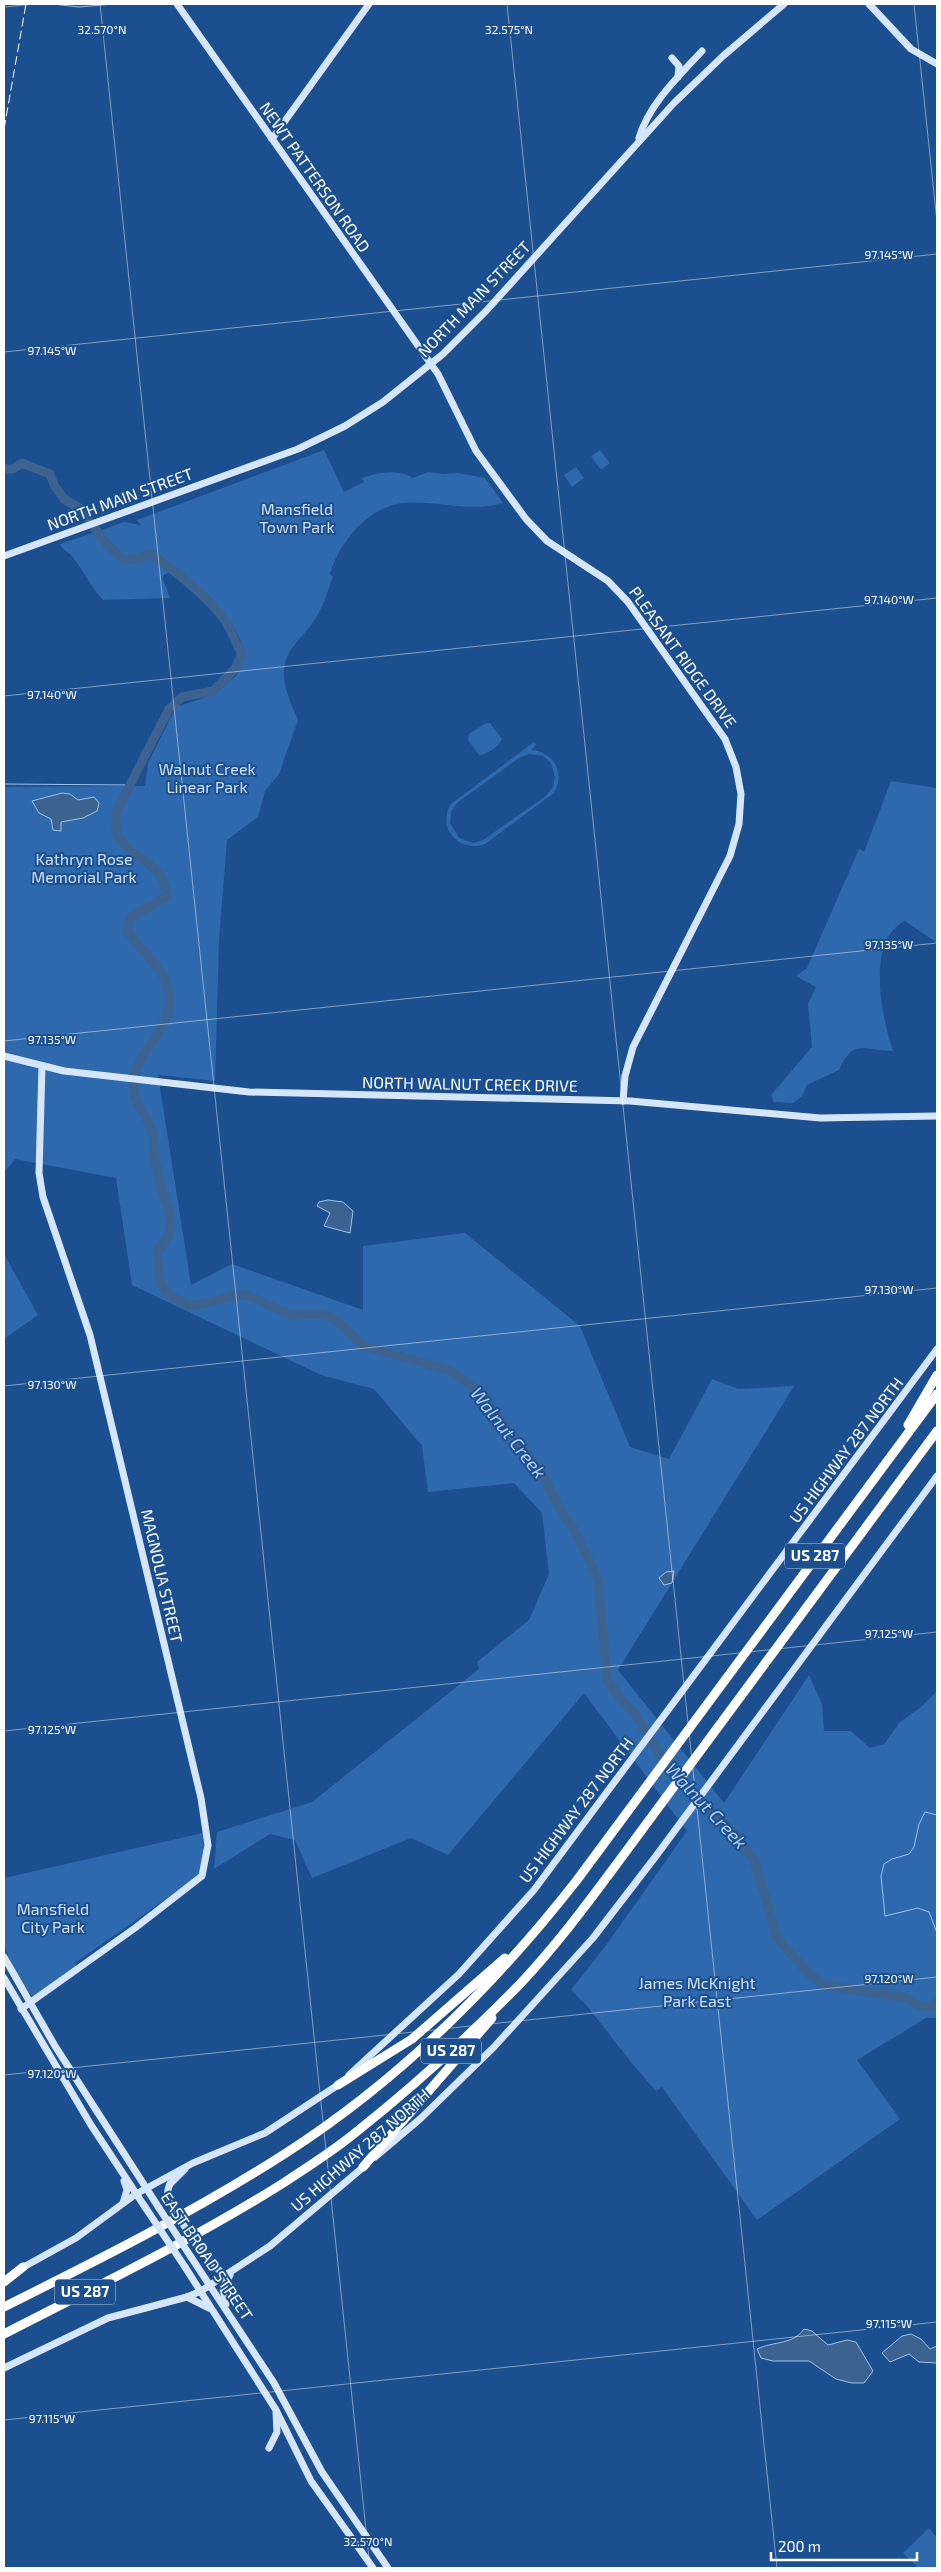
<svg xmlns="http://www.w3.org/2000/svg" width="941" height="2572" viewBox="0 0 941 2572" font-family="'Exo 2',sans-serif">
  <style>
    .green { fill: #2e69ad; fill-rule: evenodd }
    .water { fill: #3c6290; stroke: #9cc4f0 }
    .lines { fill: none; stroke-linecap: round; stroke-linejoin: round }
    .stream { stroke: #9cc4f0; stroke-width: 1 }
    .river { stroke: #3c6290; stroke-width: 9 }
    .secondary { stroke: #d6e6fa; stroke-width: 7 }
    .highway { stroke: #fff; stroke-width: 9 }
    .rail { stroke: #fff; stroke-width: 1; stroke-dasharray: 9 4; stroke-linecap: butt }
    .secondary-bridge { stroke: #d6e6fa; stroke-width: 7 }
    .ticks { fill: none; stroke: #fff; stroke-width: 1; stroke-opacity: 0.45 }
    .labels { text-anchor: middle; stroke-width: 4; stroke-linejoin: round; paint-order: stroke }
    .shield { fill: #1b4f8f; stroke: #bbcadd; stroke-width: 1 }
    .shield-label { font-size: 15px; font-weight: bold; fill: #fff }
    .street-label { font-size: 16px; fill: #fff; stroke: #1b4f8f }
    .park-label { font-size: 16px; fill: #cfe3fa; stroke: #1b4f8f }
    .water-label { font-size: 18px; font-style: italic; fill: #b5d3f5; stroke: #1b4f8f }
    .ticks-label { font-size: 12px; text-anchor: middle; fill: #fff; stroke: #1b4f8f; stroke-width: 4; stroke-linejoin: round; paint-order: stroke }
  </style>
  <rect width="100%" height="100%" fill="#1b4f8f"/>
  <g class="green">
    <path d="M324,450L344,492L364,482L362,478C378,472 398,469 413,478L428,472L443,474L458,473L485,478L503,503C470,513 437,500 404,503C368,506 339,543 330,574L333,577C328,590 324,604 317,616C311,627 300,637 293,647C275,669 288,698 298,720L279,774L265,791L258,817L227,840L219,940L215,1081L158,1075L191,1285L232,1264L363,1310V1246L465,1233L580,1326L630,1447L669,1459L712,1379L739,1389L794,1386L618,1670L724,1803L809,1675L822,1704L824,1731H851L870,1748L884,1744L900,1722L921,1707L937,1691V2018H926L857,2060L900,2119L757,2220L662,2087L656,2091L635,2067L587,2006L571,1990L607,1944L687,1831L584,1693L448,1855L411,1838L312,1878L295,1840L270,1834L214,1869L217,1832L312,1802L479,1669L477,1662L529,1620L549,1574L542,1513L514,1483L428,1492L422,1446L374,1389L321,1375L132,1285L116,1178L15,1159L6,1170H4V787L145,786L148,763L176,707L213,695L237,675L245,653C236,617 203,590 176,567L162,577L170,598L103,600C90,586 83,569 71,555C67,551 63,550 60,544L124,522L141,525L137,520Z"/>
    <path d="M600,450L610,463L601,470L591,456Z"/>
    <path d="M576,467L584,478L572,487L564,475Z"/>
    <path d="M486,723H490L502,739C499,746 487,755 479,755L468,740L469,734Z"/>
    <path d="M534,742L536,745L531,750C553,751 566,773 554,793L485,844C459,854 436,827 451,804ZM529,754L543,756L551,763L555,777L553,787L546,796L483,840L473,843L459,838L450,823L451,812L457,803L519,758Z"/>
    <path d="M891,781L937,788V943L905,921C865,940 882,1019 893,1051C865,1051 854,1037 839,1070L807,1085L802,1096L793,1103L774,1102L771,1095L812,1047L808,1004L816,987L796,976L807,968L859,849L864,852Z"/>
    <path d="M4,1254L38,1315L4,1339Z"/>
    <path d="M203,1833L204,1857L200,1875L75,1963L80,1972L37,2002C25,1990 6,1958 4,1941C1,1921 4,1899 4,1878Z"/>
    <path d="M929,2528L937,2538V2568H918L903,2553Z"/>
  </g>
  <g class="water">
    <path d="M62,793L70,794L78,800L94,797L99,803L97,811L83,818L61,822V831L53,830L51,819L39,813L32,801Z"/>
    <path d="M328,1200L343,1202L353,1211L350,1233L324,1226L330,1213L317,1206L319,1202Z"/>
    <path d="M674,1571L672,1583L664,1585L659,1578L666,1572Z"/>
    <path d="M804,2329L812,2331L828,2345L847,2340L856,2342L873,2371L864,2383H852L836,2379L809,2361H773L761,2358L757,2349C774,2341 793,2345 804,2329Z"/>
    <path d="M911,2334L921,2339L930,2349L937,2346V2363L919,2362L909,2354L890,2362L882,2353L902,2336Z"/>
  </g>
  <g class="lines">
    <g class="stream">
      <path d="M53,4L79,7L113,4"/>
      <path d="M145,4H146"/>
      <path d="M4,784L130,785"/>
      <path d="M937,1815L925,1812L919,1824L914,1847L909,1854L892,1859L884,1864L881,1876L885,1916L918,1908L929,1912L937,1933"/>
    </g>
    <path class="river" d="M4,469H13L22,463L50,474L54,485L64,499L81,509L108,546L124,559H139L150,553C173,569 210,599 226,622C232,632 236,644 242,654L235,669L213,691L182,697L169,709L116,812C116,817 115,823 116,828C120,858 162,855 167,896L131,917L127,930C137,949 161,964 167,985C181,1031 128,1051 134,1090C136,1110 148,1116 152,1131C155,1141 153,1152 155,1161C157,1170 159,1179 161,1188C165,1205 175,1215 168,1235C167,1240 161,1246 157,1251L160,1282L168,1295L187,1305L204,1304L230,1296L247,1295L291,1315L323,1314L335,1319L363,1346L449,1370L478,1390L541,1472L560,1509L576,1533L598,1580L607,1680L619,1697L634,1713L670,1771L733,1832L754,1860L777,1938L808,1973L824,1985L907,1998C916,2006 923,2008 935,2006L937,2002"/>
    <g class="secondary">
      <path d="M177,4L438,374L476,451L526,519L547,541L608,581L628,602L725,739L736,767L741,794L739,824L730,856L633,1047L625,1076L623,1101"/>
      <path d="M869,4L911,49L937,64"/>
      <path d="M672,58L679,66L678,77"/>
      <path d="M639,138C649,104 679,76 702,51"/>
      <path d="M272,139L369,4"/>
      <path d="M4,556L298,449L345,426L383,402L443,354L486,311L674,103L723,56L784,4"/>
      <path d="M4,1056L64,1071L249,1092L630,1101L820,1118L937,1116"/>
      <path d="M4,1957L55,2046L159,2208"/>
      <path d="M4,1978L91,2125L145,2207"/>
      <path d="M21,2009L135,1928L202,1876L208,1845L201,1798L90,1335L43,1197L39,1173L42,1066"/>
      <path d="M349,2075L459,1974L534,1890L937,1349"/>
      <path d="M375,2157L420,2119L494,2047L593,1938L656,1856L937,1476"/>
      <path d="M170,2184L185,2169"/>
      <path d="M123,2203L127,2190L124,2181"/>
      <path d="M191,2257L274,2383L322,2472L388,2568"/>
      <path d="M185,2267L276,2410L311,2481L373,2568"/>
      <path d="M20,2269L76,2238L136,2194L193,2163L265,2133L341,2083"/>
      <path d="M187,2297L209,2308"/>
      <path d="M226,2304L223,2288L230,2275"/>
      <path d="M4,2368L108,2318L187,2297L201,2291L270,2246L367,2164"/>
      <path d="M269,2448L277,2432L276,2413"/>
    </g>
    <g class="highway">
      <path d="M908,1425L937,1375"/>
      <path d="M338,2085L412,2039L505,1958"/>
      <path d="M363,2167L492,2018"/>
      <path d="M4,2282L23,2267"/>
      <path d="M4,2307C100,2259 196,2211 286,2153C398,2081 495,1985 577,1880L937,1394"/>
      <path d="M4,2334C99,2285 195,2239 285,2182C309,2166 333,2151 355,2133C413,2087 468,2037 520,1984C554,1948 584,1908 613,1869L937,1431"/>
    </g>
    <path class="rail" d="M4,129L26,4"/>
    <g class="secondary-bridge">
      <path d="M170,2184C168,2188 167,2191 168,2196C170,2208 209,2264 219,2270"/>
      <path d="M145,2207L185,2267"/>
      <path d="M159,2208L191,2257"/>
    </g>
  </g>
  <path class="ticks" d="M100,4L370,2568M507,4L777,2568M914,4L937,222M4,7L34,4M4,352L937,254M4,696L937,598M4,1041L937,943M4,1386L937,1288M4,1731L937,1632M4,2075L937,1977M4,2420L937,2322"/>
  <g class="labels">
    <g class="shield">
      <rect x="785" y="1543.5" width="60" height="25" rx="4"/>
      <rect x="421" y="2038.5" width="60" height="25" rx="4"/>
      <rect x="55" y="2279.5" width="60" height="25" rx="4"/>
    </g>
    <g class="shield-label">
      <text x="815" y="1561">US 287</text>
      <text x="451" y="2056">US 287</text>
      <text x="85" y="2297">US 287</text>
    </g>
    <g class="street-label">
      <text transform="translate(315 177) rotate(55)" y="6">NEWT PATTERSON ROAD</text>
      <text transform="translate(474 299) rotate(-46)" y="6">NORTH MAIN STREET</text>
      <text transform="translate(120 499) rotate(-20)" y="6">NORTH MAIN STREET</text>
      <text transform="translate(683 657) rotate(54)" y="6">PLEASANT RIDGE DRIVE</text>
      <text transform="translate(470 1084) rotate(1)" y="6">NORTH WALNUT CREEK DRIVE</text>
      <text transform="translate(846 1450) rotate(-53)" y="6">US HIGHWAY 287 NORTH</text>
      <text transform="translate(162 1576) rotate(77)" y="6">MAGNOLIA STREET</text>
      <text transform="translate(576 1810) rotate(-53)" y="6">US HIGHWAY 287 NORTH</text>
      <text transform="translate(360 2150) rotate(-41)" y="6">US HIGHWAY 287 NORTH</text>
      <text transform="translate(207 2256) rotate(56)" y="6">EAST BROAD STREET</text>
    </g>
    <g class="park-label">
      <text x="297" y="515">Mansfield<tspan x="297" dy="18">Town Park</tspan></text>
      <text x="207" y="775">Walnut Creek<tspan x="207" dy="18">Linear Park</tspan></text>
      <text x="84" y="865">Kathryn Rose<tspan x="84" dy="18">Memorial Park</tspan></text>
      <text x="53" y="1915">Mansfield<tspan x="53" dy="18">City Park</tspan></text>
      <text x="697" y="1989">James McKnight<tspan x="697" dy="18">Park East</tspan></text>
    </g>
    <g class="water-label">
      <text transform="translate(508 1433) rotate(52)" y="6">Walnut Creek</text>
      <text transform="translate(706 1806) rotate(47)" y="6">Walnut Creek</text>
    </g>
  </g>
  <g class="ticks-label">
    <text x="102" y="34">32.570°N</text>
    <text x="509" y="34">32.575°N</text>
    <text x="889" y="259">97.145°W</text>
    <text x="52" y="355">97.145°W</text>
    <text x="889" y="604">97.140°W</text>
    <text x="52" y="699">97.140°W</text>
    <text x="889" y="949">97.135°W</text>
    <text x="52" y="1044">97.135°W</text>
    <text x="889" y="1294">97.130°W</text>
    <text x="52" y="1389">97.130°W</text>
    <text x="889" y="1638">97.125°W</text>
    <text x="52" y="1734">97.125°W</text>
    <text x="889" y="1983">97.120°W</text>
    <text x="52" y="2078">97.120°W</text>
    <text x="889" y="2328">97.115°W</text>
    <text x="52" y="2423">97.115°W</text>
    <text x="368" y="2546">32.570°N</text>
  </g>
  <rect width="941" height="2572" fill="none" stroke="#ffffff" stroke-width="10"/>
  <path d="M771 2552v8h146v-8" fill="none" stroke="#ffffff" stroke-width="2.5"/>
  <text x="778" y="2552" font-size="15" fill="#ffffff" stroke="#1b4f8f" stroke-width="4" paint-order="stroke">200 m</text>
</svg>
